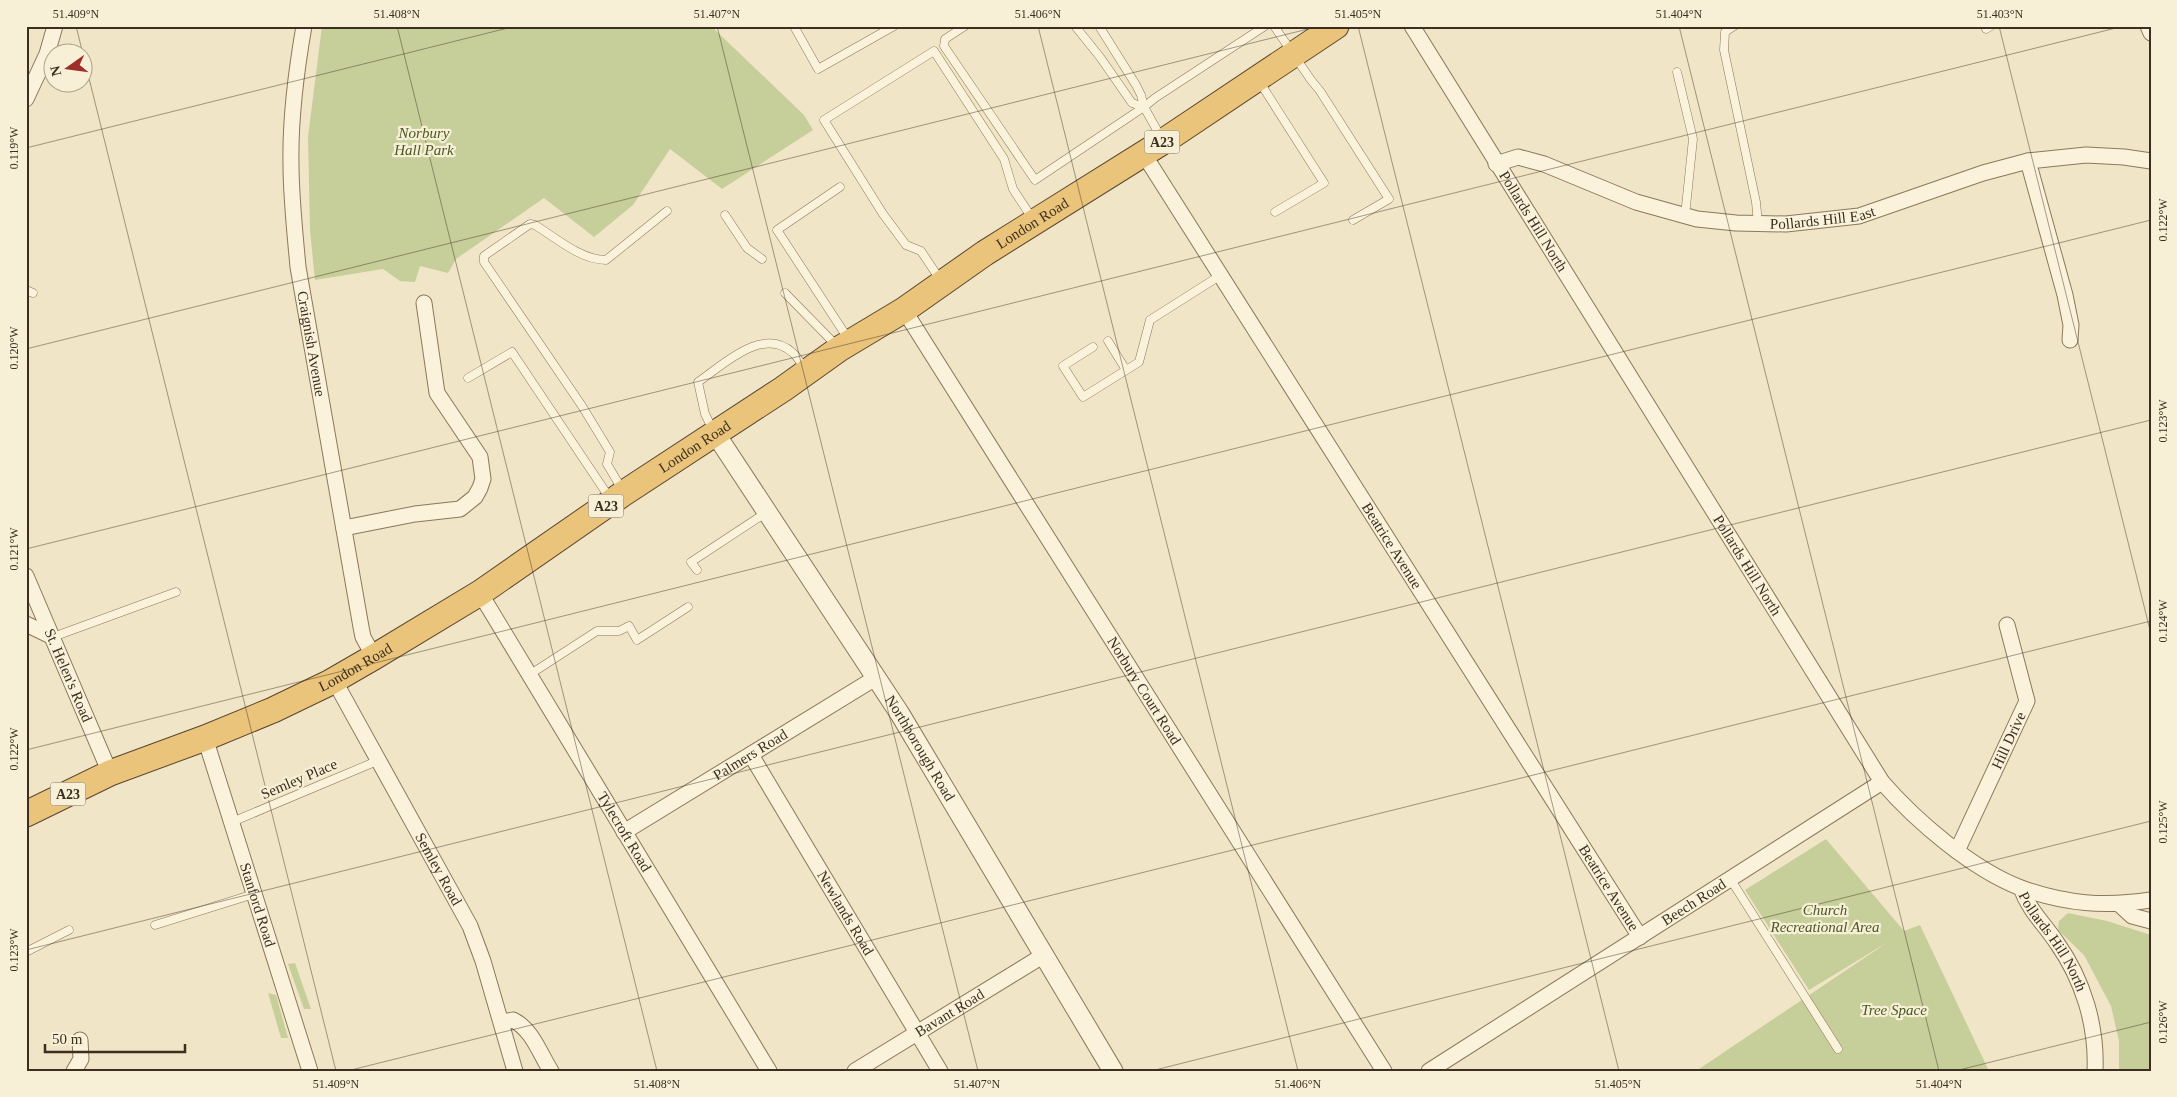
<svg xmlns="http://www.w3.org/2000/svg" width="2177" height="1097" viewBox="0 0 2177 1097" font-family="'Times New Roman',serif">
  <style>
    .green { fill: #c6cf99 }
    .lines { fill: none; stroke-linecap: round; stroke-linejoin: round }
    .service-casing { stroke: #8c785b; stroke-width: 9 }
    .minor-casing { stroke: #8c785b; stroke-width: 17 }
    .tertiary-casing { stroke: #8c785b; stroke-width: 21 }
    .trunk-casing { stroke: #5a452f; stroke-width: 27 }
    .service { stroke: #faf2da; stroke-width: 8 }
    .minor { stroke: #faf2da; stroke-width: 15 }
    .tertiary { stroke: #faf2da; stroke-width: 19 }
    .trunk { stroke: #eac47a; stroke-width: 25 }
    .ticks { fill: none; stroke: #3c2f1f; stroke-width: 1; stroke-opacity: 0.45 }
    .labels { text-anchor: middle; stroke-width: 4.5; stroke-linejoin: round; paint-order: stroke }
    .shield { fill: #f7efd6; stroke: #746956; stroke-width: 1 }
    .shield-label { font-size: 14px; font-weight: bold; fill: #3c2f1f }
    .park-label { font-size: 15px; font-style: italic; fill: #495925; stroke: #f7efd6 }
    .street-label { font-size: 15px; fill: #3c2f1f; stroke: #f7efd6 }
    .neatline { fill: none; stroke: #3c2f1f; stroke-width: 2 }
    .ticks-label { font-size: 12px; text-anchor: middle; fill: #3c2f1f }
  </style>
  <rect width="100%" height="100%" fill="#f0e5c6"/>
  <g class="green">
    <path d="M322,26H711L804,115L813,130L722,189L670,149L633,205L594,237L544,198L456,259L448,273L420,266L415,282L400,281L383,269L315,280L310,230L308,137Z"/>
    <path d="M1826,839L1904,931L1920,925L1989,1071H1696L1888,942L1809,990L1745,890Z"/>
    <path d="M2068,913L2107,921L2151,935V1071H2119V1041L2111,1006L2084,955L2058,930L2059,921Z"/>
    <path d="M295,963L311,1009H304L288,964Z"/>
    <path d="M268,993L276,995L288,1038H281Z"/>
  </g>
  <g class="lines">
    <defs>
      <g id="service">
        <path d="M797,26L795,28L818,69L894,26"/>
        <path d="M965,26L945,39L944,46L1035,180L1144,107L1155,98L1265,26"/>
        <path d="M1075,26L1100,57L1132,103L1144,107L1162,139"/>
        <path d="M1099,26L1136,85L1141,95L1144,107"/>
        <path d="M1274,26L1311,80L1320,91L1389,199L1353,220"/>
        <path d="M1734,26L1725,32L1724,50L1756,202L1758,224"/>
        <path d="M1985,26L1986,29L1991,26"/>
        <path d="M1677,72L1693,139L1685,216"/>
        <path d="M1259,81L1324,183L1275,212"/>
        <path d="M840,187L777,230L849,340"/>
        <path d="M725,215L747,248L762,259"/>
        <path d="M941,281L921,251L906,245L883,214L824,120L934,51L1004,159L1013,189L1032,218"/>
        <path d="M26,290L33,293"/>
        <path d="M785,293L836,345"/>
        <path d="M1108,341L1126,370"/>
        <path d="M1093,347L1063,366L1083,397L1139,362L1150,320L1221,275"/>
        <path d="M468,378L512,352L611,500"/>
        <path d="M713,430L705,414L698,382C723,365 763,325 793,353C798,357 801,364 804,369"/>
        <path d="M623,491L607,464L610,452L582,406L484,262V256L530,224L535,225C556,238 581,260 606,260L667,211"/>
        <path d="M697,570L691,562L767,512"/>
        <path d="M53,637L176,592"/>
        <path d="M529,675L597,631H619L629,626L637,640L688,607"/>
        <path d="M232,822L377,761"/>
        <path d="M1731,880L1838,1049"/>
        <path d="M155,925L254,894"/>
        <path d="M26,952L69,930"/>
      </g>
      <g id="minor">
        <path id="s1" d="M304,26C296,72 290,118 291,164C291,198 295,233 298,267L361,627L363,637L374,657"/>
        <path id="s2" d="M1412,26L1882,782C1917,822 1972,869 2021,888C2030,912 2043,922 2057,943C2083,980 2097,1025 2095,1071"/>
        <path d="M2148,26L2151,33"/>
        <path d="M26,99L47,54L55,26"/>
        <path id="s3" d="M1143,153L1640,937"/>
        <path d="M2028,161L2065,295L2071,325L2070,340"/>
        <path id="s4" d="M1496,164L1518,157L1544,164L1636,202L1697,219L1736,223L1786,224L1859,216L1983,173L2028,161L2086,155L2124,157L2151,161"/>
        <path id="s5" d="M904,310L1384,1071"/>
        <path d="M344,528L415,514L460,509L475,497L480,488L483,479L480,457L437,393L424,303"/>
        <path id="s6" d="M26,576L110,773"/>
        <path id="s7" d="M480,593L769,1071"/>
        <path d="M26,624L53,637"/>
        <path id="s8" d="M334,680L470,926L483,961L515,1071"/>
        <path id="s9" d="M205,738L310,1071"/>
        <path id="s10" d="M751,755L940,1071"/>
        <path id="s11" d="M624,832L877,677"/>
        <path id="s12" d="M1957,851L2027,701L2007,625"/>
        <path d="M2021,888C2066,904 2104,907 2151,900"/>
        <path d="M2119,904L2132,916L2151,921"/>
        <path d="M502,1022L513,1020C532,1029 540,1054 551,1071"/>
        <path d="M74,1071L81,1059L80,1040"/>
        <path id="s13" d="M855,1071L1044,955"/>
        <path id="s14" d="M1429,1071L1882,782"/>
      </g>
      <g id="tertiary">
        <path id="s15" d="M715,433L900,714L1113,1071"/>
      </g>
      <g id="trunk">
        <path id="s16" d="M26,814L110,773L205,738L273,710L329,683L374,657L480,593L624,493L783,389L839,349L904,310L985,253L1164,141L1336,26"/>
      </g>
    </defs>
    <use href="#service" class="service-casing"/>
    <use href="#minor" class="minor-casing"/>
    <use href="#tertiary" class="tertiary-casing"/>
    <use href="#trunk" class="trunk-casing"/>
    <use href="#service" class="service"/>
    <use href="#minor" class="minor"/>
    <use href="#tertiary" class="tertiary"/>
    <use href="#trunk" class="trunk"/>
  </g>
  <path class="ticks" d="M76,26L336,1071M397,26L657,1071M717,26L978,1071M1038,26L1298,1071M1358,26L1619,1071M1679,26L1939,1071M1999,26L2151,634M26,148L516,26M26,349L1320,26M26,549L2124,26M26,750L2151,220M26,950L2151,420M347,1071L2151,621M1151,1071L2151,821M1955,1071L2151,1022"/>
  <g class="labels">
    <g class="shield">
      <rect x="1144.5" y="130.5" width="35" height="23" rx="4"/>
      <rect x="588.5" y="494.5" width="35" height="23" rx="4"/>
      <rect x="50.5" y="782.5" width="35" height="23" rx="4"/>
    </g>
    <g class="shield-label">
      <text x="1162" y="147">A23</text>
      <text x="606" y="511">A23</text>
      <text x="68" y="799">A23</text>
    </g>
    <g class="park-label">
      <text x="424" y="138">Norbury<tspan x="424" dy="17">Hall Park</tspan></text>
      <text x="1825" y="915">Church<tspan x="1825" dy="17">Recreational Area</tspan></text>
      <text x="1894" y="1015">Tree Space</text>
    </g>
    <g class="street-label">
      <text dy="5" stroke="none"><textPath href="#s4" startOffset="339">Pollards Hill East</textPath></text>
      <text dy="5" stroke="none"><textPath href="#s2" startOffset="230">Pollards Hill North</textPath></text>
      <text dy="5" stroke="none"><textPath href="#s16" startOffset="1171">London Road</textPath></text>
      <text dy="5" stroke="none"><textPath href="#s1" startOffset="320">Craignish Avenue</textPath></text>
      <text dy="5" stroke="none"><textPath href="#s16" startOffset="766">London Road</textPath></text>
      <text dy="5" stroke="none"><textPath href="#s3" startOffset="465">Beatrice Avenue</textPath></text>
      <text dy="5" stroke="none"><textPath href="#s2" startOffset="635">Pollards Hill North</textPath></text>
      <text dy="5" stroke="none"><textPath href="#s16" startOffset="361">London Road</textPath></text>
      <text dy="5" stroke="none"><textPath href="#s6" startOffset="108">St. Helen's Road</textPath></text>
      <text dy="5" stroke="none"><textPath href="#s5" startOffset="450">Norbury Court Road</textPath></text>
      <text dy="5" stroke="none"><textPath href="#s12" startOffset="122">Hill Drive</textPath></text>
      <text dy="5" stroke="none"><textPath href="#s15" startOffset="376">Northborough Road</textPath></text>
      <text dy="5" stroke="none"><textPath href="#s11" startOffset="148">Palmers Road</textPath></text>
      <text transform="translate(299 779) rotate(-23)" y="5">Semley Place</text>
      <text dy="5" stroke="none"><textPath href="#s7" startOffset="279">Tylecroft Road</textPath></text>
      <text dy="5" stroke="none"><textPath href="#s8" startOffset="216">Semley Road</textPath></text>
      <text dy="5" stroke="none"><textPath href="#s3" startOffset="870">Beatrice Avenue</textPath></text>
      <text dy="5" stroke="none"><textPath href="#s14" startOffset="314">Beech Road</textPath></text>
      <text dy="5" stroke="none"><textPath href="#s9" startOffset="175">Stanford Road</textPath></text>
      <text dy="5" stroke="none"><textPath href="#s10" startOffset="184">Newlands Road</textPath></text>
      <text dy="5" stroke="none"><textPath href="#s2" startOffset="1129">Pollards Hill North</textPath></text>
      <text dy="5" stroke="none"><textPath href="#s13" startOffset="111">Bavant Road</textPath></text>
    </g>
  </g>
  <rect width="2177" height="1097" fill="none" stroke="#f7efd6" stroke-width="55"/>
  <g transform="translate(68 68) rotate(256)"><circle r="24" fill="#f7efd6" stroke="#aca28d"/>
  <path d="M0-4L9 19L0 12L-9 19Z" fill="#9d2e29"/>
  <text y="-8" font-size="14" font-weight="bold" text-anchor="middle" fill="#3c2f1f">N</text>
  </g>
  <path d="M45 1044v8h140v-8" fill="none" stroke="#3c2f1f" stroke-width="2.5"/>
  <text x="52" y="1044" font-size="15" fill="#3c2f1f" stroke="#f7efd6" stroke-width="4" paint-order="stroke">50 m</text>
  <rect x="28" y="28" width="2122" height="1042" class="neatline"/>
  <g class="ticks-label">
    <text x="76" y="18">51.409°N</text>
    <text x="397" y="18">51.408°N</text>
    <text x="717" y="18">51.407°N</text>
    <text x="1038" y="18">51.406°N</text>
    <text x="1358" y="18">51.405°N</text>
    <text x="1679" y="18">51.404°N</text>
    <text x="2000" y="18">51.403°N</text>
    <text transform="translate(14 148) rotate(-90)" y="4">0.119°W</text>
    <text transform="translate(2163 220) rotate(-90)" y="4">0.122°W</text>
    <text transform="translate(14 348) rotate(-90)" y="4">0.120°W</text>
    <text transform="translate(2163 421) rotate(-90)" y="4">0.123°W</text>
    <text transform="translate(14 549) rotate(-90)" y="4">0.121°W</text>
    <text transform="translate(2163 621) rotate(-90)" y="4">0.124°W</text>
    <text transform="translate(14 749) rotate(-90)" y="4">0.122°W</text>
    <text transform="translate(2163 822) rotate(-90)" y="4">0.125°W</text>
    <text transform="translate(14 950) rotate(-90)" y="4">0.123°W</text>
    <text transform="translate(2163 1022) rotate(-90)" y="4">0.126°W</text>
    <text x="336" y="1088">51.409°N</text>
    <text x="657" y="1088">51.408°N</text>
    <text x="977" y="1088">51.407°N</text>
    <text x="1298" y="1088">51.406°N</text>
    <text x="1618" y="1088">51.405°N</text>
    <text x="1939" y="1088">51.404°N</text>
  </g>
</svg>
